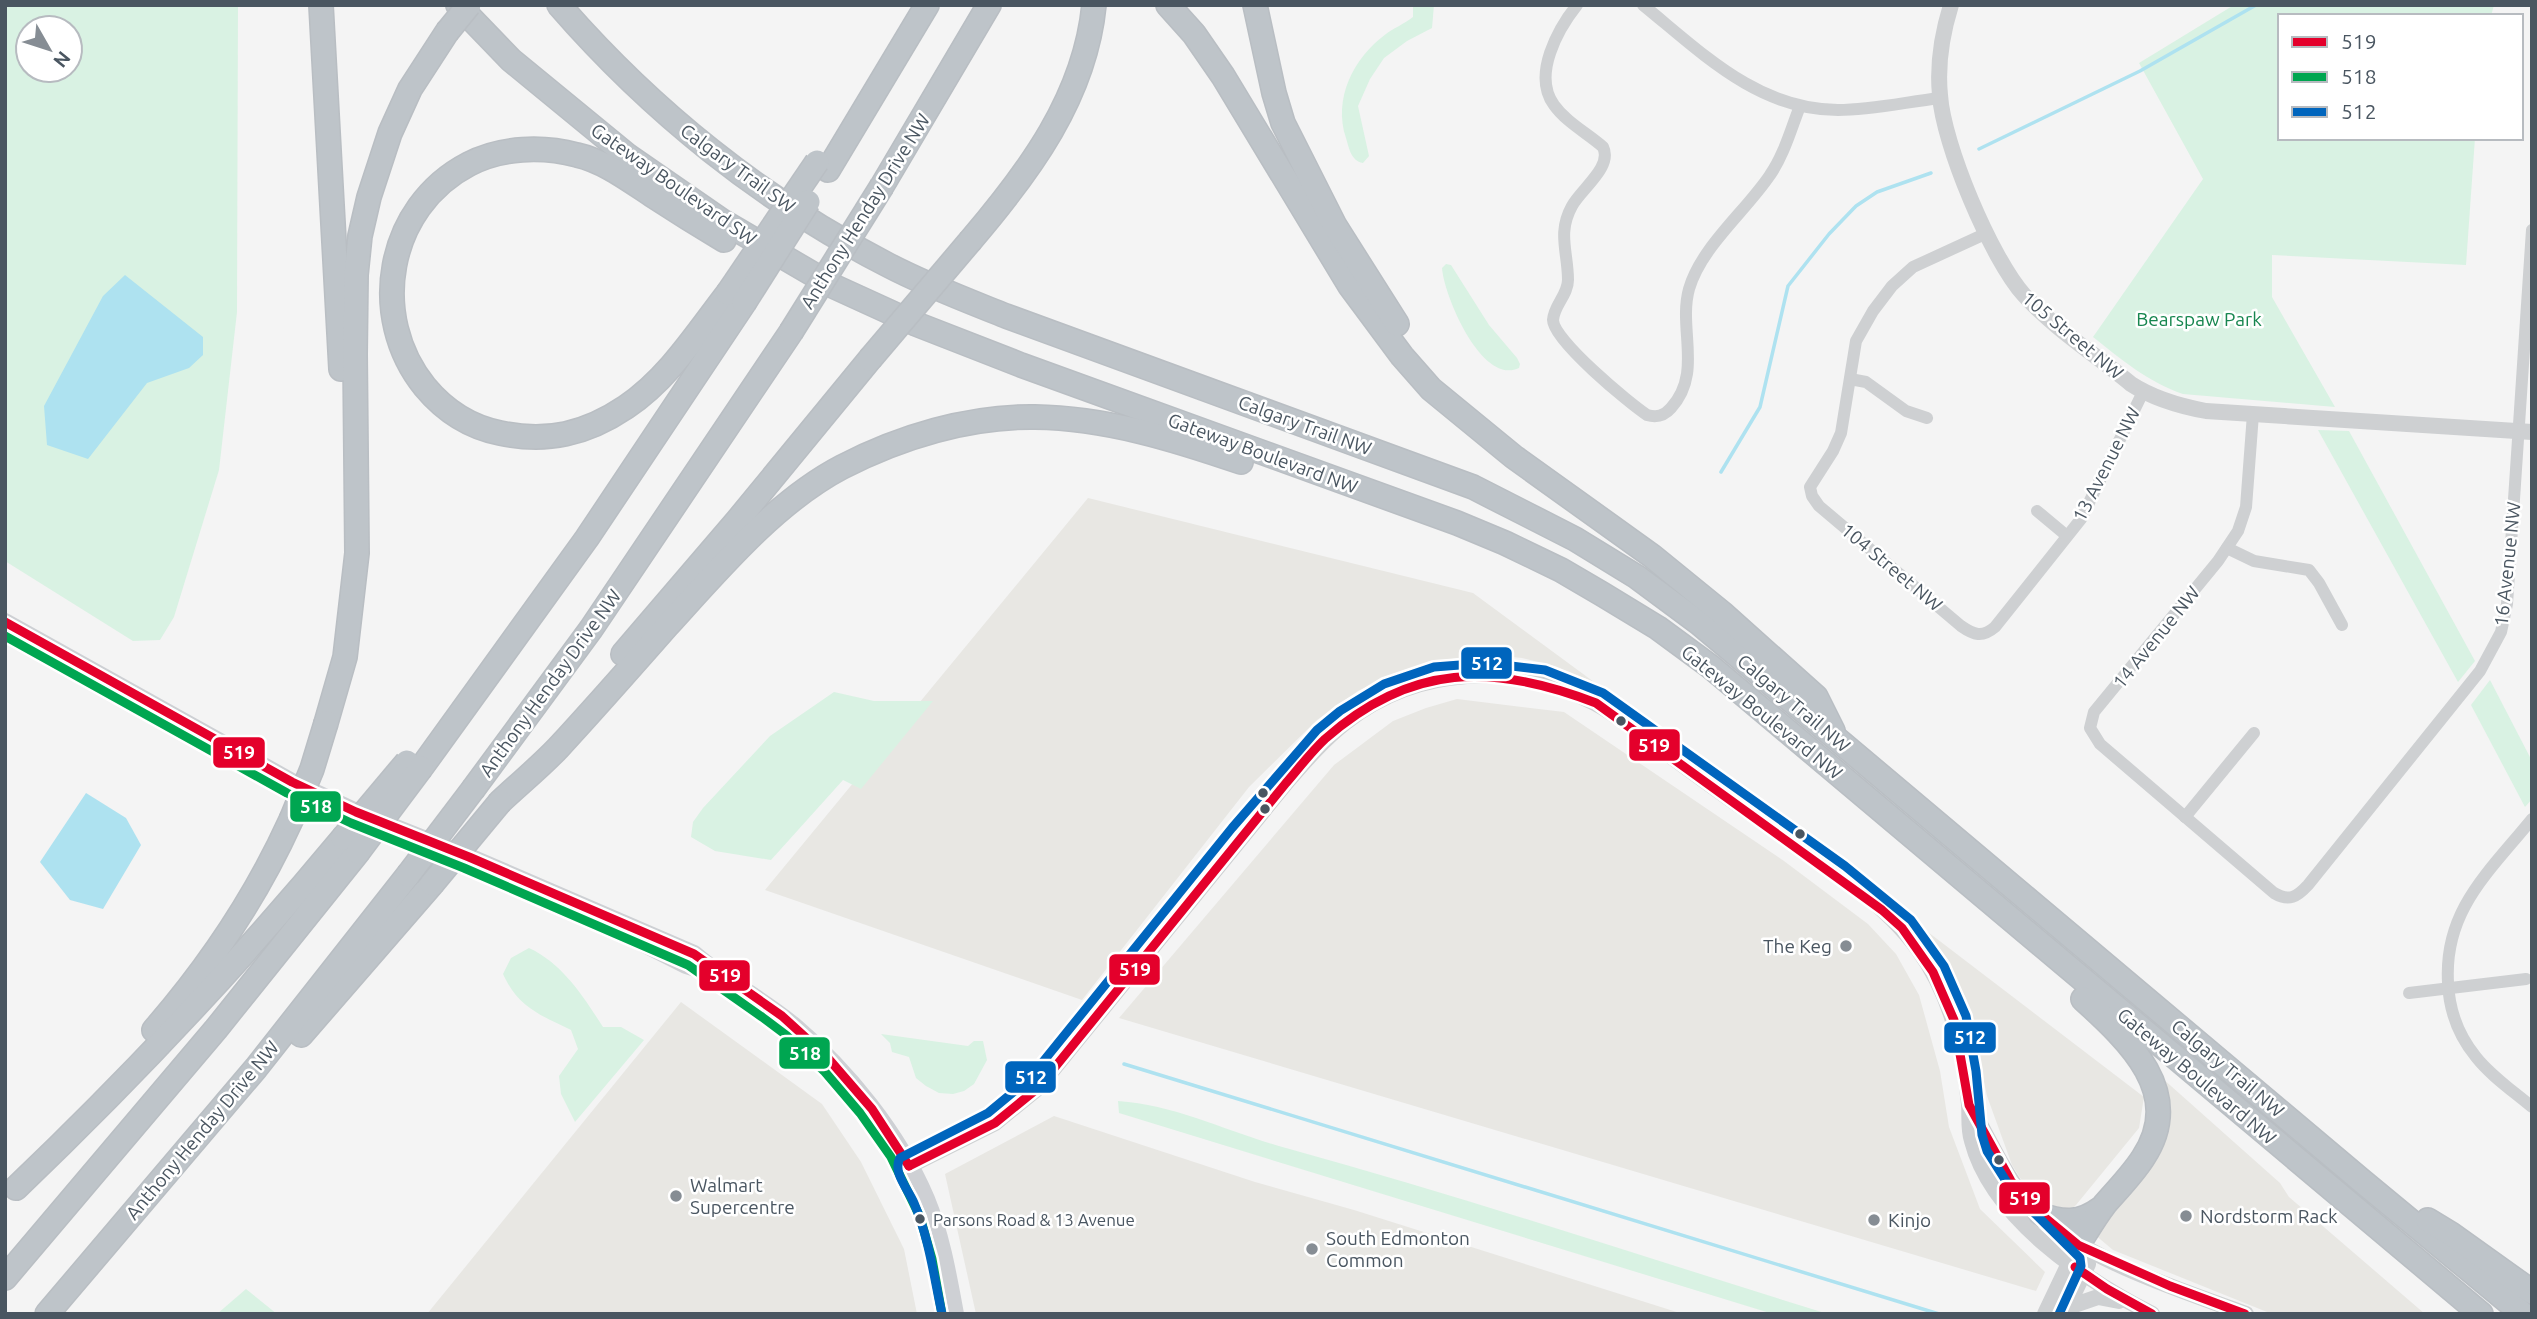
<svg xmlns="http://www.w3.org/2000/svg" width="2537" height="1319" viewBox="0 0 2537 1319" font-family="Ubuntu,sans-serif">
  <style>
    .commercial { fill: #e8e7e3 }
    .green { fill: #d9f2e3; fill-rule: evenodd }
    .water { fill: #aee2f0 }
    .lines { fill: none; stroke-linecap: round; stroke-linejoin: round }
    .stream { stroke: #aee2f0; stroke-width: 3.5 }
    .motorway-casing { stroke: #b9bec3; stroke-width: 26 }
    .minor { stroke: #ced0d2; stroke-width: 12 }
    .tertiary { stroke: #ced0d2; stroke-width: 16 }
    .secondary { stroke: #ced0d4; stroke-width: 18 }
    .motorway { stroke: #bec4c9; stroke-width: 23 }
    .motorway-bridge-casing { stroke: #b9bec3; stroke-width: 26; stroke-linecap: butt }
    .motorway-bridge { stroke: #bec4c9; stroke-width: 23 }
    .bus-1-casing { stroke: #fff; stroke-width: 14 }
    .bus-2-casing { stroke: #fff; stroke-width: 14 }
    .bus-3-casing { stroke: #fff; stroke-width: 14 }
    .bus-1 { stroke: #e4002b; stroke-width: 9 }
    .bus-2 { stroke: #00a651; stroke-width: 9 }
    .bus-3 { stroke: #0065bd; stroke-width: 9 }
    .bus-dot { fill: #4a5661; stroke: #fff; stroke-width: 2.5 }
    .poi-dot { fill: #868d94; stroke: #fff; stroke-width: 2.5 }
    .labels { text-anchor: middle; stroke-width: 5; stroke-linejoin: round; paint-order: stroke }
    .bus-label { font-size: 17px; fill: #4a5661; stroke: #fff; text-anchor: start }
    .street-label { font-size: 19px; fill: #4a5661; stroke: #fff }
    .park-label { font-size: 19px; fill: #17864f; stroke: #fff }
    .poi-label { font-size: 19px; fill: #4a5661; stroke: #fff; text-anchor: start }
    .line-badge { stroke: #fff; stroke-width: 2.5 }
    .badge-label { font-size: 19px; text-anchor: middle; font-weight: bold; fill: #fff }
  </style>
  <rect width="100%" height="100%" fill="#f4f4f4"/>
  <g class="commercial">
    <path d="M1088,498L1473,593L1594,682L1555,666L1522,658L1492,655L1457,658L1426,664L1393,674L1358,691L1317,720L1249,787L1082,1000L765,890Z"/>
    <path d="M1457,699L1564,712L1784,861L1868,924L1896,954L1919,995L1940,1071L1949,1127L1980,1209L2045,1272L2036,1291L1119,1018L1334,765L1393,721L1426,708Z"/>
    <path d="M1924,929L2144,1097L2139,1128L2076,1205L2064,1215L2034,1200L2012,1165L1987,1096L1966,998Z"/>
    <path d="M681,1002L822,1104L861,1162L904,1249L917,1314H427Z"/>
    <path d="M2162,1078L2280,1183L2289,1197L2425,1314H2272L2113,1250L2094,1234L2157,1154L2167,1131L2168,1103Z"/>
    <path d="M1054,1116L1255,1182L1354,1210L1683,1314H976L945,1174Z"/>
  </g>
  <g class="green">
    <path d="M5,5H238L237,312L219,470L174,617L160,640L133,641L5,561ZM28,28H70V70H28Z"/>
    <path d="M1413,5H1434L1432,28L1407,41L1384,58L1370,79L1358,106L1369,156L1363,163C1351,161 1349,148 1346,138C1333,99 1353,58 1386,34C1394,28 1404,24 1413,17Z"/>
    <path d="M2234,5H2494L2491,16H2280V138H2475L2466,265L2272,255V297L2335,407L2183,394C2148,382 2122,360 2093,337L2203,179L2139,63Z"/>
    <path d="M1446,264L1451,265L1489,325L1517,358L1520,364L1519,368C1482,386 1444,296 1442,268Z"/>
    <path d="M2318,430L2349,431L2475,661L2458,682Z"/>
    <path d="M2490,680L2532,761V799L2525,807L2471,705Z"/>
    <path d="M834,692L874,701H933L861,789L843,780L771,860L715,851L691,837L693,822L703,808L770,736Z"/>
    <path d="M529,948C563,964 583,996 603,1027H621L644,1040L575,1122L561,1094L559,1076L578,1049L571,1030C540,1015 518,1007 503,974L511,958Z"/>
    <path d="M881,1034L968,1046L974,1041H983L987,1060L974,1084L964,1091L953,1094L939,1093L926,1086L916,1078L909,1057L892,1052L890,1043Z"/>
    <path d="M1118,1101C1177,1105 1230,1133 1286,1148C1468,1198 1647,1258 1828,1314H1773L1119,1113Z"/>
    <path d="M246,1289L277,1314H217Z"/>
  </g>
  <g class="water">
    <path d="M125,275L203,337V355L189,368L147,383L88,459L47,445L44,406L103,296Z"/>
    <path d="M86,793L126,818L141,845L103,909L70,900L40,862Z"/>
  </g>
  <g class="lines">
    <g class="stream">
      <path d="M1979,149L2140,71L2256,5"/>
      <path d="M1721,472L1760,407L1788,286L1829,234L1856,206L1877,192L1931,173"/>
      <path d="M1124,1064L1939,1314"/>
    </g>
    <defs>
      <g id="motorway">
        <path d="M321,5L341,369"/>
        <path d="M458,5L511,60L628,156L722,221L835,287L916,324L1021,365L1457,523L1505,543L1561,570L1602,594L1658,628L1711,667L2481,1314"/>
        <path d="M559,5C651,111 763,201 888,265C926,285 966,300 1006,316L1473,487L1575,539L1637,577L1699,623L2362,1181L2523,1314"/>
        <path d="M1168,5L1194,34L1223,76L1350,286L1402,356L1431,389L1514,457L1652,556L1722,613L1816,697L1833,731"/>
        <path d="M1255,5L1274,93L1283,123L1335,226L1397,324"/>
        <path d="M828,170L927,5"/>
        <path d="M882,186L989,5"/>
        <path d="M724,240C699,225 675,210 652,195C629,180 604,161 577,155C543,146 501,147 469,164C386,207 368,317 425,387C445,411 470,427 500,433C547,443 586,434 626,407C668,379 697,333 728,293"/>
        <path d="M971,240C1029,172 1085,97 1094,5"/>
        <path d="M623,654L737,521L870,359"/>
        <path d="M326,723L345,657L357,553L355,354L356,275L360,236L369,197L390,133L410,89L447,32"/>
        <path d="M421,768L587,538L744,303"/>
        <path d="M474,788L591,629L791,332"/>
        <path d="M500,802C519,784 540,767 558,748C595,708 631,667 667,626C718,570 775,502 842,467C900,437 969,416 1035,417C1106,418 1174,439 1241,462"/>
        <path d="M154,1030C209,967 256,897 291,820"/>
        <path d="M301,1035L432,884"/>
        <path d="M16,1188C131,1078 241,961 343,838"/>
        <path d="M2039,1214C2062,1223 2080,1224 2100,1209"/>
        <path d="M2428,1220L2451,1234L2532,1292"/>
        <path d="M2078,1245C2087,1231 2095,1217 2105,1204C2118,1189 2132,1175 2143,1158C2186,1093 2129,1041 2083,999"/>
        <path d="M5,1278L216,1029L358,852"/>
        <path d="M47,1314L256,1068L408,875"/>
      </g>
    </defs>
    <use href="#motorway" class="motorway-casing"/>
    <g class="minor">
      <path d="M1577,5C1558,29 1532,75 1554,105C1566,122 1587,133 1603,147C1613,167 1581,189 1572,206C1557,233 1568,252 1568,280C1568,295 1554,305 1553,320C1553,340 1629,403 1647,415C1657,418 1664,416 1671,408C1703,373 1678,329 1689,289C1701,247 1746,211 1770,175C1784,155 1791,129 1800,106"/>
      <path d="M1643,5C1702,53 1758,110 1838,110C1871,110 1906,102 1940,98"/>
      <path d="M1987,233L1913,267L1892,286L1873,311L1856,341L1841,433L1833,451L1810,487L1812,496L1819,506L1961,626C1974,635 1982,638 1995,627L2081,519L2143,392"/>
      <path d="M1850,379L1866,382L1906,411L1927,418"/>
      <path d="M2253,414L2246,507L2238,531L2218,561L2094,712L2090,728L2100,744L2274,893C2289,902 2297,897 2308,885L2480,671L2501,632L2507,604L2532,230"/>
      <path d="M2037,511L2067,536"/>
      <path d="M2227,548L2254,561L2309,570L2319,583L2342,625"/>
      <path d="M2185,817L2254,733"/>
      <path d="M2532,819C2489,872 2444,910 2448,982C2449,1010 2458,1035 2476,1057C2491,1076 2513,1091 2532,1107"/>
      <path d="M2409,993L2526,979"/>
    </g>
    <g class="tertiary">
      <path d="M1951,5C1942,34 1937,65 1940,95C1943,144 1991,258 2024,295C2055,329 2096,355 2131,384C2154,399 2179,406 2206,411L2532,432"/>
      <path d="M1970,1107C1991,1141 2005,1178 2032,1207C2081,1260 2179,1289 2246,1314"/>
      <path d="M909,1166L995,1123L1038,1088L1286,783C1305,761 1323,740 1346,722C1417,666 1514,662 1593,702C1613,712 1631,727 1649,740C1680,763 1711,786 1743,808C1799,848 1878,893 1918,949C1951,994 1964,1050 1969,1104C1970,1116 1968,1129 1972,1141C1992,1218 2085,1280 2152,1314"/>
      <path d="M2066,1308L2098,1297L2119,1301"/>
      <path d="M2045,1314L2074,1253"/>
      <path d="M2064,1314L2088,1264"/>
    </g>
    <g class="secondary">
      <path d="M5,622L292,782L356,812L469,857L694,954C725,981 762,999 794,1026C848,1072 898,1134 926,1199C941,1235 948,1276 955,1314"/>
      <path d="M619,931L686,965L711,973"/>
    </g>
    <use href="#motorway" class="motorway"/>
    <defs>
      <g id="motorway-bridge">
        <path d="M447,32L469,5"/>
        <path d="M728,293L817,162"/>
        <path d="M744,303L808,202"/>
        <path d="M791,332L882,186"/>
        <path d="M870,359L971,240"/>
        <path d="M291,820L312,769L326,723"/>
        <path d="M343,838L407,762"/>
        <path d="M358,852L421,768"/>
        <path d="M408,875L474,788"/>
        <path d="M432,884L500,802"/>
      </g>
    </defs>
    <use href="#motorway-bridge" class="motorway-bridge-casing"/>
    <use href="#motorway-bridge" class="motorway-bridge"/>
    <defs>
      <g id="bus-1">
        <path d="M5,622L292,782L356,812L469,857L694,954L782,1016L827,1057L872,1109L909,1166"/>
        <path d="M909,1166L995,1123L1038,1088L1286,783C1299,768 1311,752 1325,739C1411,663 1493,663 1596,703L1882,910L1902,928L1933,972L1954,1020L1969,1105L2011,1181L2032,1207L2078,1245L2170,1286L2245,1314"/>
        <path d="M2075,1267L2107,1289L2152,1314"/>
      </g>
      <path id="bus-2" d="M5,636L287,793L351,823L464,868L688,965L762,1017L786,1035L825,1072L860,1113L891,1157L920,1217L932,1259L942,1314"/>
      <path id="bus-3" d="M942,1314C934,1277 929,1238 914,1203C908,1189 892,1172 900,1158L988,1113L1029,1079L1232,828L1317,730L1340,711L1384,684L1434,667L1486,663L1545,670L1603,693L1845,866L1911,920L1944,966L1966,1016L1976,1071L1982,1135L1987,1151L2013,1192L2080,1258L2081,1266L2059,1314"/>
    </defs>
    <use href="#bus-1" class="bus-1-casing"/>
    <use href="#bus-2" class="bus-2-casing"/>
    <use href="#bus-3" class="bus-3-casing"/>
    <use href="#bus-1" class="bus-1"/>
    <use href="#bus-2" class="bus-2"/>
    <use href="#bus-3" class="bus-3"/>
  </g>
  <g class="bus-dot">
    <circle cx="1621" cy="721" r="6"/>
    <circle cx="1263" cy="793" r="6"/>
    <circle cx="1265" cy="809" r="6"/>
    <circle cx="1800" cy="834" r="6"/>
    <circle cx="1999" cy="1160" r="6"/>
    <circle cx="920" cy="1219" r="6"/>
  </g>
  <g class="poi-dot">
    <circle cx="1846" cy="946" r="7"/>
    <circle cx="676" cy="1196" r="7"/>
    <circle cx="2186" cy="1216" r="7"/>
    <circle cx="1874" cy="1220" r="7"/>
    <circle cx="1312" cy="1249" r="7"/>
  </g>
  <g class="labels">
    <g class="bus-label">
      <text x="933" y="1226">Parsons Road &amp; 13 Avenue</text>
    </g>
    <g class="street-label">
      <text transform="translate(738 168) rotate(36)" y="7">Calgary Trail SW</text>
      <text transform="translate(674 184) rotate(35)" y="7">Gateway Boulevard SW</text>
      <text transform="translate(865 211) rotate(-58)" y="7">Anthony Henday Drive NW</text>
      <text transform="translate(2073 335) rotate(40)" y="7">105 Street NW</text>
      <text transform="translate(1305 425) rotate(20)" y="7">Calgary Trail NW</text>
      <text transform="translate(1263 453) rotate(20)" y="7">Gateway Boulevard NW</text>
      <text transform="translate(2106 464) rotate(-63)" y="7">13 Avenue NW</text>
      <text transform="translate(2507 564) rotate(-84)" y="7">16 Avenue NW</text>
      <text transform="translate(1892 567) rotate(40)" y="7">104 Street NW</text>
      <text transform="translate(2156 637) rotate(-51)" y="7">14 Avenue NW</text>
      <text transform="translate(550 683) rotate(-54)" y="7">Anthony Henday Drive NW</text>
      <text transform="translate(1794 703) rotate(40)" y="7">Calgary Trail NW</text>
      <text transform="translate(1762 712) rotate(39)" y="7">Gateway Boulevard NW</text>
      <text transform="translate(2228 1068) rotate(40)" y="7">Calgary Trail NW</text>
      <text transform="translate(2197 1076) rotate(40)" y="7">Gateway Boulevard NW</text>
      <text transform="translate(202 1130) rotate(-50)" y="7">Anthony Henday Drive NW</text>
    </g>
    <g class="park-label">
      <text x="2199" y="326">Bearspaw Park</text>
    </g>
    <g class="poi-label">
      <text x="1832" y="953" text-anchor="end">The Keg</text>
      <text x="690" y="1192">Walmart<tspan x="690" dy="22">Supercentre</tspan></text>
      <text x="2200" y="1223">Nordstorm Rack</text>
      <text x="1888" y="1227">Kinjo</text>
      <text x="1326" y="1245">South Edmonton<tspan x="1326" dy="22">Common</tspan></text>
    </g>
  </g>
  <g class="line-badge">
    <rect x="1460" y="646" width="53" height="34" rx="7" fill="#0065bd"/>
    <rect x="1628" y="728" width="53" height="34" rx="7" fill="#e4002b"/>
    <rect x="212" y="736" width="54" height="33" rx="7" fill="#e4002b"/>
    <rect x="289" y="790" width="53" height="33" rx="7" fill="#00a651"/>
    <rect x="1108" y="953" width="53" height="33" rx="7" fill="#e4002b"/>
    <rect x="698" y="959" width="53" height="33" rx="7" fill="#e4002b"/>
    <rect x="1943" y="1021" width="54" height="33" rx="7" fill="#0065bd"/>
    <rect x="778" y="1036" width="53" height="34" rx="7" fill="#00a651"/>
    <rect x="1004" y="1060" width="53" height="34" rx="7" fill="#0065bd"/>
    <rect x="1998" y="1181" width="53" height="34" rx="7" fill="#e4002b"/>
  </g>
  <g class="badge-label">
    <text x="1487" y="670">512</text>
    <text x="1654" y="752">519</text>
    <text x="239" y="759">519</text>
    <text x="316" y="813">518</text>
    <text x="1135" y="976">519</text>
    <text x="725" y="982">519</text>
    <text x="1970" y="1044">512</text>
    <text x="805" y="1060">518</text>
    <text x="1031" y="1084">512</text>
    <text x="2025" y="1205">519</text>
  </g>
  <rect width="2537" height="1319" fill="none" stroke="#4a5661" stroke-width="14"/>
  <rect x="2278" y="14" width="245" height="126" fill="#ffffff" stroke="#b7bbc0" stroke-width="2"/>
  <rect x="2292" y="37" width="35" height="10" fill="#e4002b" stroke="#b7bbc0" stroke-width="2"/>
  <text x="2341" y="49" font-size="21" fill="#4a5661">519</text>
  <rect x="2292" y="72" width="35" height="10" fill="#00a651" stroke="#b7bbc0" stroke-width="2"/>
  <text x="2341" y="84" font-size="21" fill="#4a5661">518</text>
  <rect x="2292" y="107" width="35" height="10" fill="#0065bd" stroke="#b7bbc0" stroke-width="2"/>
  <text x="2341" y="119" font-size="21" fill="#4a5661">512</text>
  <g transform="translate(49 49) rotate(129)"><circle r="33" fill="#ffffff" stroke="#b7bbc0" stroke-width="2"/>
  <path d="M0-5L12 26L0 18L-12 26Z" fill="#868d94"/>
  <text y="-10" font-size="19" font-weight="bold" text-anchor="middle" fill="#4a5661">N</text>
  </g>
</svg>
